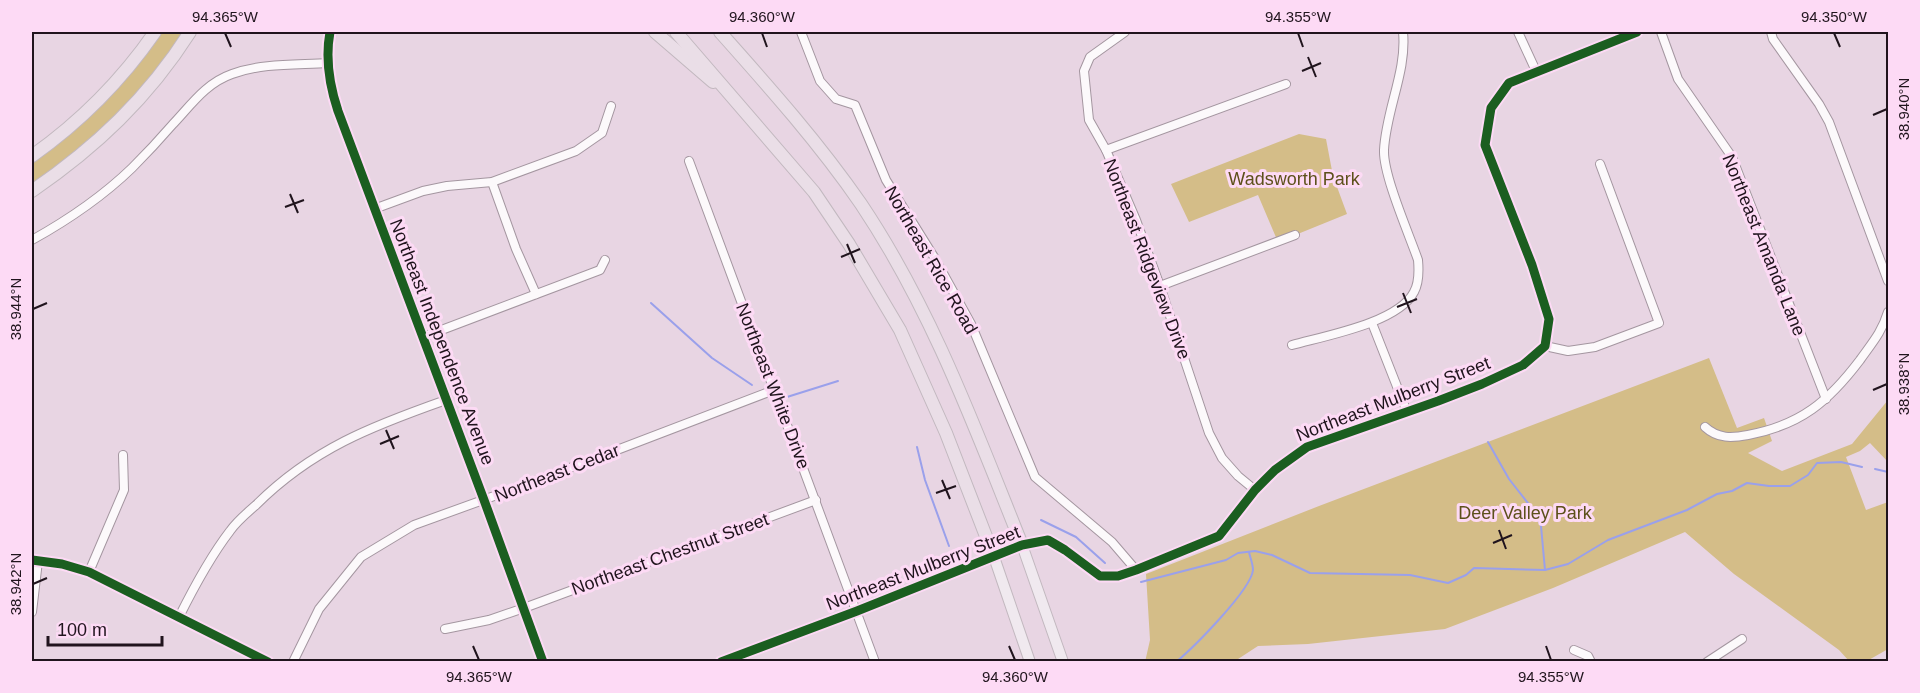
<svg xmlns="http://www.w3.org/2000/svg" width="1920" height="693" viewBox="0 0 1920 693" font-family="Arial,sans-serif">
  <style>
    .green { fill: #d4bd88 }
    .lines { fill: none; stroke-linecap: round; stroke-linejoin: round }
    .stream { stroke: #9aa0eb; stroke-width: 2 }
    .minor-casing { stroke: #a496a0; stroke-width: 10 }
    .major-casing { stroke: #c2b8bf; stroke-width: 12 }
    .highway-casing { stroke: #c2b8bf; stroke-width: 14 }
    .minor { stroke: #fcf9fb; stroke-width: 8 }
    .major { stroke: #f0e9ef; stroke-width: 10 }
    .highway { stroke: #eadee7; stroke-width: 12 }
    .cycleway-casing { stroke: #fddaf5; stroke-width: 13 }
    .cycleway { stroke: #1b5e20; stroke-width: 9 }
    .ticks { fill: none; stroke: #20141d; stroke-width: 2 }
    .labels { text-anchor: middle; stroke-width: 6; stroke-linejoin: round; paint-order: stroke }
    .park-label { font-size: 18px; fill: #5d501b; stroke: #fddaf5 }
    .street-label { font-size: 18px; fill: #20141d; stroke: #fddaf5 }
    .neatline { fill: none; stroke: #20141d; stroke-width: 2 }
    .ticks-label { font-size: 15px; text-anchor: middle; fill: #20141d }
  </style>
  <rect width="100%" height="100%" fill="#e8d5e3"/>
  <g class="green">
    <path d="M162,32H185L159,68L105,130L32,186V163C83,127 125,82 162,32Z"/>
    <path d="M1299,134L1326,139L1333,176L1347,214L1278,242L1258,195L1189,222L1171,184Z"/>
    <path d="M1709,358L1737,428L1764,418L1772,441L1748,453L1782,471L1852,444L1888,400V462L1870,443L1860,451L1846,457L1866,510L1888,502V649L1867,661H1849L1839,650L1734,574L1685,532L1553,588L1445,629L1308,644L1258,646L1235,661L1145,662L1150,640L1146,574L1319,506Z"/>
  </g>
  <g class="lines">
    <g class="stream">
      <path d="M651,303L712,358L752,385"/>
      <path d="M787,397L838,381"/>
      <path d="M1488,442L1509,479L1535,512L1541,526L1545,570"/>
      <path d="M917,447L925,480L949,546"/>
      <path d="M1875,469L1888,472"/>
      <path d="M1041,520L1076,537L1105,563"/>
      <path d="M1141,582L1226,560L1238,553L1255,551L1272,555L1310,573L1410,575L1448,583L1466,575L1474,568L1545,570L1568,564L1608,540L1687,510L1717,494L1732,491L1747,483L1769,486H1790L1808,475L1817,463L1841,462L1862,467"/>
      <path d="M1176,662C1193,648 1251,590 1253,570C1253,564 1250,557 1249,552"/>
    </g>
    <defs>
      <g id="minor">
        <path d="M330,32C325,59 329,84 338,111L484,500L543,662"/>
        <path d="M801,32L820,81L836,99L855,105L886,180L934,257L971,324L1035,477L1112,542L1136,570"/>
        <path d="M1125,32L1090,57L1084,71L1089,120L1106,150L1136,220L1160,286L1209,433L1222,458L1238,476L1255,490"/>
        <path d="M1518,32L1536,71"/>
        <path d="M1661,32L1678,79L1732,157L1826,399"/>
        <path d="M1771,32L1773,39L1819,104L1829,122L1888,281"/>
        <path d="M1106,150L1286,84"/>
        <path d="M689,161L875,662"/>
        <path d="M492,182L516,249L536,294"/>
        <path d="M374,209L423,191L447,186L492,182L576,151L602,133L611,106"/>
        <path d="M32,240C68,220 102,197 132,168C146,154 160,139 173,124C191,105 206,83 232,74C262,63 296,65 328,63"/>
        <path d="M1160,286L1295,235"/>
        <path d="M1372,323L1407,412"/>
        <path d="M423,337L600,270L605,260"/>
        <path d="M1292,345C1324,336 1398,323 1414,292C1419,283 1419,271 1418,260C1409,234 1383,175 1384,150C1386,110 1407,71 1403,32"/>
        <path d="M1545,346L1568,351L1595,347L1659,323L1600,164"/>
        <path d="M1705,427C1718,439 1732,438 1748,435C1801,425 1829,401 1860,360C1872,343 1882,332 1888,312"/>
        <path d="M32,560L62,564L89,572L268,662"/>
        <path d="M89,572L124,490L123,455"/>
        <path d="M32,612L38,561"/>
        <path d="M179,617C194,587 210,557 230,531C237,521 247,513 256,505C312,449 372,426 446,400"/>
        <path d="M445,629L489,620L524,608L816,500"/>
        <path d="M1574,650L1588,656L1591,662"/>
        <path d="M293,662L319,609L361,557L414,525L541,479L774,390"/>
        <path d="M721,662L857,611L1022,545L1048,540L1065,550L1100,576H1118L1136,570L1219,536L1255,490L1275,470L1307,447L1438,401L1482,384L1523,365L1545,346L1549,319L1532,265L1485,145L1491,108L1509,83L1637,32"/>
        <path d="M1707,662L1742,639"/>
      </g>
      <g id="major">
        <path d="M1022,545L1063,662"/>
        <path d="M994,557L1030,662"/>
      </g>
      <g id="highway">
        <path d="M655,32L713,82"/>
        <path d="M676,32L814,192L849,244L900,330L946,433L994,557"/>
        <path d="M720,32C769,87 819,143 861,204C932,310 975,428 1022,545"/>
        <path d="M32,156C80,122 121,81 155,32"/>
        <path d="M32,191C96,147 148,98 190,32"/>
      </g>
    </defs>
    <use href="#minor" class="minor-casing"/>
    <use href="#major" class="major-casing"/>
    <use href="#highway" class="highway-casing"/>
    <use href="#minor" class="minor"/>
    <use href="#major" class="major"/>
    <use href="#highway" class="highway"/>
    <defs>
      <g id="cycleway">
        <path d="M330,32C325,59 329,84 338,111L484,500L543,662"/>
        <path d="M32,560L62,564L89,572L268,662"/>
        <path d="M721,662L857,611L1022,545L1048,540L1065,550L1100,576H1118L1136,570L1219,536L1255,490L1275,470L1307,447L1438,401L1482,384L1523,365L1545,346L1549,319L1532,265L1485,145L1491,108L1509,83L1637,32"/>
      </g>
    </defs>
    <use href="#cycleway" class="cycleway-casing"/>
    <use href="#cycleway" class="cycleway"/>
  </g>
  <path class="ticks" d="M225,33L231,47M762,33L767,47M1298,33L1303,47M1834,33L1840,47M1308,57L1316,77M1302,71L1321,63M1873,115L1887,109M290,194L298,213M285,207L304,200M847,244L855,263M841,257L860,249M1403,293L1411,313M1397,307L1417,299M33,309L47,303M1873,390L1887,384M386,430L394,449M380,444L399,436M942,480L950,499M936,493L956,486M1499,530L1506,549M1493,543L1512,535M33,584L47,578M473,646L479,660M1009,646L1015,660M1546,646L1551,660"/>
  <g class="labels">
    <g class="park-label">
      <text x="1294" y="185">Wadsworth Park</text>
      <text x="1525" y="519">Deer Valley Park</text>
    </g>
    <g class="street-label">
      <text transform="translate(1764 245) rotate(68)" y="6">Northeast Amanda Lane</text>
      <text transform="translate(1147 259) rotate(69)" y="6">Northeast Ridgeview Drive</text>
      <text transform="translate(931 260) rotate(60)" y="6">Northeast Rice Road</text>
      <text transform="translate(442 342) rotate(69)" y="6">Northeast Independence Avenue</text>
      <text transform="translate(773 386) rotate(69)" y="6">Northeast White Drive</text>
      <text transform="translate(1393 399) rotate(-21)" y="6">Northeast Mulberry Street</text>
      <text transform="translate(557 473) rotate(-21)" y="6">Northeast Cedar</text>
      <text transform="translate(670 554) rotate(-20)" y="6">Northeast Chestnut Street</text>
      <text transform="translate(923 568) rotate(-21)" y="6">Northeast Mulberry Street</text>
    </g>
  </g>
  <rect width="1920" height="693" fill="none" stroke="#fddaf5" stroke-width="66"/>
  <path d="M48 636v9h114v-9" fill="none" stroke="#20141d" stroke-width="3"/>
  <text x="57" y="636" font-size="18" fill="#20141d" stroke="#fddaf5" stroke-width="4.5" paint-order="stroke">100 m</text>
  <rect x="33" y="33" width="1854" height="627" class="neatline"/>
  <g class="ticks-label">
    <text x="225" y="22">94.365°W</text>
    <text x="762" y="22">94.360°W</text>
    <text x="1298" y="22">94.355°W</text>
    <text x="1834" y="22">94.350°W</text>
    <text transform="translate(1904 109) rotate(-90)" y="5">38.940°N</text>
    <text transform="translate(16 309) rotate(-90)" y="5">38.944°N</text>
    <text transform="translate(1904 384) rotate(-90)" y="5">38.938°N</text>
    <text transform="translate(16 584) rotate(-90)" y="5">38.942°N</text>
    <text x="479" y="682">94.365°W</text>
    <text x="1015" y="682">94.360°W</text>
    <text x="1551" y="682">94.355°W</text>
  </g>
</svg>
